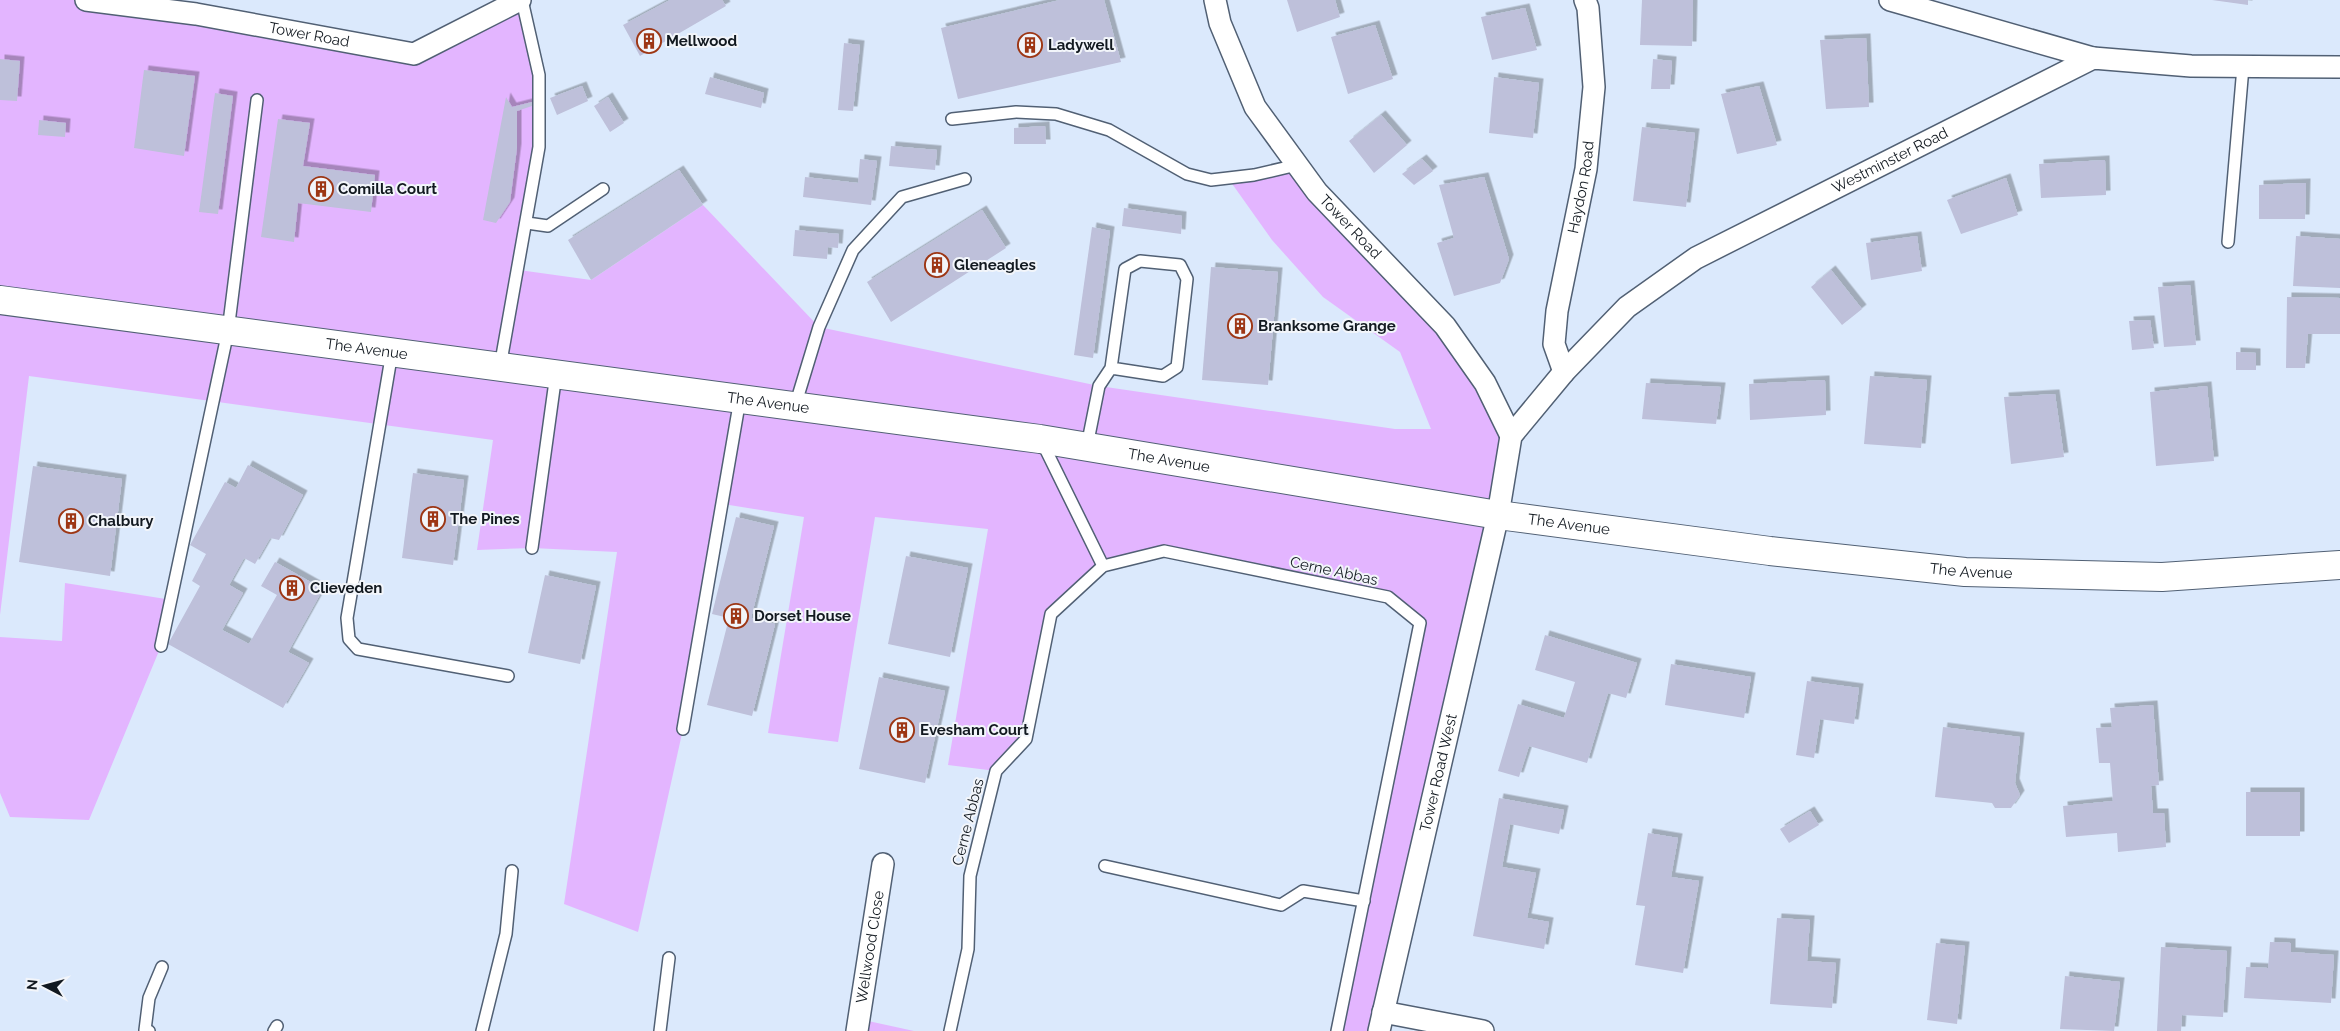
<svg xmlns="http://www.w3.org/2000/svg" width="2340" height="1031" viewBox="0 0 2340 1031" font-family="Raleway,sans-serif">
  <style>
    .green { fill: #e3b5ff }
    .building { fill: #bec0da; filter: url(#shadow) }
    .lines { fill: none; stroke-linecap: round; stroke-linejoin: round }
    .lane-casing { stroke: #516074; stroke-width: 14 }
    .street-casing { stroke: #516074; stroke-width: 24 }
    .secondary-casing { stroke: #516074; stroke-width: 30 }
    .lane { stroke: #fff; stroke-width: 11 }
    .street { stroke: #fff; stroke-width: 21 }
    .secondary { stroke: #fff; stroke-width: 28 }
    .labels { text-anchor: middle; stroke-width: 4; stroke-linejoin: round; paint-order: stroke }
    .street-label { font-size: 15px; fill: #121920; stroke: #f2f5fa }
    .poi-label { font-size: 15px; font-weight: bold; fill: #121920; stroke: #f2f5fa; text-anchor: start }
  </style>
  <defs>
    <filter id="shadow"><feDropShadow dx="4.5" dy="-4.5" stdDeviation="0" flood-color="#0004"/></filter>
  </defs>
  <rect width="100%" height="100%" fill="#dbe9fc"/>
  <g class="green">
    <path d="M0,0H86L414,54L520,0L539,75V147L519,270L591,280L703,205L819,327L1099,386L1395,429H1431L1400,352L1323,297L1272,240L1228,178L1297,165L1392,269L1511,436L1379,1031H1337L1420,623L1388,597L1164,551L1103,566L1051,614L1026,739L996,771L948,765L988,529L875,517L838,742L768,733L804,517L723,504L683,729L638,932L564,904L617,552L532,548L477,550L493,440L29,376L0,615Z"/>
    <path d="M65,583L172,600L161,646L89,820L10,817L0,793V637L62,641Z"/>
    <path d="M859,1019L914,1031H857Z"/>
  </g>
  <g class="building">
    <path d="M670,0H722L726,6L640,56L623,25Z"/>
    <path d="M1060,0H1104L1121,62L958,99L941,28Z"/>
    <path d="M1287,0H1335L1340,17L1297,32Z"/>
    <path d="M1642,0H1693L1692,46L1640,45Z"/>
    <path d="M2212,0H2248V5Z"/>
    <path d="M1525,8L1537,50L1492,60L1481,17Z"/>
    <path d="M1375,25L1393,79L1348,94L1331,37Z"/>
    <path d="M1866,38L1869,107L1826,109L1820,40Z"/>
    <path d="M844,43L860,45L853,111L838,110Z"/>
    <path d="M0,59L20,61L17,101L0,100Z"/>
    <path d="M1653,59L1672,61L1670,89H1651Z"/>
    <path d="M144,70L195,76L184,156L134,148Z"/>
    <path d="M710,77L764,93L761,108L705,94Z"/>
    <path d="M1494,77L1539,83L1533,138L1489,133Z"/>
    <path d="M582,86L588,101L557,115L550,98Z"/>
    <path d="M1759,86L1777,145L1737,154L1721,94Z"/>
    <path d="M215,93L233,96L218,214L199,212Z"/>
    <path d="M506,97L512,107L532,102V106L517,111V148L510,202L496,223L483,220Z"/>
    <path d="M608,97L624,123L610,132L594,106Z"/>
    <path d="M1381,115L1407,145L1374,173L1349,141Z"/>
    <path d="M278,119L310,123L303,166L375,175L371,212L298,203L294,242L261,237Z"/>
    <path d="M39,120L66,123L65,137L38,135Z"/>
    <path d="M1045,126L1046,144H1014V128Z"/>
    <path d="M1642,127L1695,133L1686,207L1633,201Z"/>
    <path d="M891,146L937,150L935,170L889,166Z"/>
    <path d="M860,159L877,161L871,205L803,197L805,177L858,183Z"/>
    <path d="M1422,159L1433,171L1414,185L1402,174Z"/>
    <path d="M2105,160L2106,195L2041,198L2039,164Z"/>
    <path d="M679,170L703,205L591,280L568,240Z"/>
    <path d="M1484,177L1509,259L1500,283L1454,296L1437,243L1454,238L1439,185Z"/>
    <path d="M2006,178L2018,215L1961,234L1947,200Z"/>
    <path d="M2306,183L2305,219H2259V185Z"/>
    <path d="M1124,208L1182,216L1181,234L1122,226Z"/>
    <path d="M982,210L1006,248L891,322L867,282Z"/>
    <path d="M1092,227L1110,231L1093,358L1074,355Z"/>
    <path d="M795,230L839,234L838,248L828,247L827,259L793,256Z"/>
    <path d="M1917,236L1922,271L1871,280L1866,243Z"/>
    <path d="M2296,236L2340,239V288L2293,286Z"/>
    <path d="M1211,267L1278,272L1268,385L1202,380Z"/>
    <path d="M1831,270L1862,309L1842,325L1811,287Z"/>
    <path d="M2190,285L2196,345L2164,347L2158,287Z"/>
    <path d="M2287,297L2340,298V334H2308L2305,368H2286Z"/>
    <path d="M2150,320L2154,348L2132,350L2129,321Z"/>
    <path d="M2236,352L2256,353V370H2236Z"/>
    <path d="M1870,376L1927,380L1921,448L1864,444Z"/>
    <path d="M1825,380L1826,415L1750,420L1749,384Z"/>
    <path d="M1646,383L1721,387L1716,424L1642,419Z"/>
    <path d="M2207,386L2214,461L2156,466L2150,392Z"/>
    <path d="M2055,394L2064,457L2011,464L2004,397Z"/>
    <path d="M248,465L303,495L279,540L270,538L255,564L244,558L229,585L243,593L222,630L249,644L277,595L261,586L275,562L323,589L288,652L309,663L283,708L168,644L200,586L192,581L206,554L190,545L225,482L236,488Z"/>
    <path d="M33,466L122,479L110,576L19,562Z"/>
    <path d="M413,473L464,480L453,565L402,558Z"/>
    <path d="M736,517L774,526L751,618L775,624L752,716L707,705L729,618L712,614Z"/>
    <path d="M906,556L968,568L950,657L888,644Z"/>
    <path d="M545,575L596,586L580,664L528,653Z"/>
    <path d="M1545,635L1637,663L1626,698L1608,693L1587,763L1529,746L1519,777L1498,771L1518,704L1564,718L1575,682L1535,670Z"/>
    <path d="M1671,664L1751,677L1744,718L1665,705Z"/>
    <path d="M879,677L945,691L925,783L859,769Z"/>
    <path d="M1807,681L1859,688L1854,724L1820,719L1814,758L1796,755Z"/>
    <path d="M2153,705L2159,785L2151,786L2153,813H2164L2166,847L2118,852L2117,833L2066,837L2063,806L2113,801L2110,763H2099L2096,728L2112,727L2110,708Z"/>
    <path d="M1943,727L2020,737L2015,783L2020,795L2011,808H1995L1992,803L1935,797Z"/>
    <rect x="2246" y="792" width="54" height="44"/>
    <path d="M1499,798L1564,810L1559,834L1510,824L1502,867L1536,873L1527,918L1549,922L1544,949L1473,936Z"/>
    <path d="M1810,811L1819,825L1789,843L1780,829Z"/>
    <path d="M1648,833L1678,838L1671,877L1699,881L1683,973L1635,965L1645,906L1636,905Z"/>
    <path d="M1777,918L1810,920L1807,961L1836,963L1832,1008L1770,1004Z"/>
    <path d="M2270,942L2291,943V952L2334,955L2331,1003L2244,998L2246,967L2268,968Z"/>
    <path d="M1936,943L1965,946L1957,1024L1927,1020Z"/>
    <path d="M2161,947L2227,951L2223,1017L2182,1015L2181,1031H2157Z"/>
    <path d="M2065,976L2120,982L2114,1031L2060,1029Z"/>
  </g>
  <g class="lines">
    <defs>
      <g id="lane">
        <path d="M952,119L1016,112L1056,114L1109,130L1187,174L1211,180L1254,175L1297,165"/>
        <path d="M527,223L548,226L603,189"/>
        <path d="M2228,242L2243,67"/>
        <path d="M392,352L347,618L349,639L358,649L508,676"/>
        <path d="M500,367L539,147V75L522,0"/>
        <path d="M795,406L819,327L853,250L902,197L965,179"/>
        <path d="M1041,440L1103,566"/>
        <path d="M1087,446L1099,386L1111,368L1125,269L1140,261L1180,265L1187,279L1177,367L1163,376L1111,368"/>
        <path d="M532,548L556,374"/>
        <path d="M161,646L228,331L257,100"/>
        <path d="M683,729L740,399"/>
        <path d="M1105,866L1281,905L1303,891L1364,901"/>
        <path d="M149,1031L145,1030L149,998L162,967"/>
        <path d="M274,1031L277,1026"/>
        <path d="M482,1031L506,934L512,871"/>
        <path d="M660,1031L669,958"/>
        <path d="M950,1031L968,949L970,876L996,771L1026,739L1051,614L1103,566L1164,551L1388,597L1420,623L1337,1031"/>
      </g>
      <g id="street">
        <path id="s1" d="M86,0L196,14L414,54L520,0"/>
        <path id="s2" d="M1215,0L1220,23L1255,107L1317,192L1445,326L1485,383L1511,436"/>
        <path d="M1890,0L2093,58"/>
        <path id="s3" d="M1564,372L1554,344L1557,311L1586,169L1594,87L1588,8L1585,0"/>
        <path d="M1383,1012L1483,1031"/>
        <path id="s4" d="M857,1031L883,864"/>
        <path id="s5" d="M1379,1031L1498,515L1511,436L1564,372L1627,307L1696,258L2093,58L2191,66L2340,67"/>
      </g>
      <g id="secondary">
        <path id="s6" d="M0,300L1040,439L1498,515L1770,551L1965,572L2162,577L2340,565"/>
      </g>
    </defs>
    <use href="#lane" class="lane-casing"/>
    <use href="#street" class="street-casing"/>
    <use href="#secondary" class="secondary-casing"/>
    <use href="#lane" class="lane"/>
    <use href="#street" class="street"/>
    <use href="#secondary" class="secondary"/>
  </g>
  <defs>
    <symbol id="building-ring" viewBox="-11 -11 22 22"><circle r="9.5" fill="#f2f5fa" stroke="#9d3614" stroke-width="1.5"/><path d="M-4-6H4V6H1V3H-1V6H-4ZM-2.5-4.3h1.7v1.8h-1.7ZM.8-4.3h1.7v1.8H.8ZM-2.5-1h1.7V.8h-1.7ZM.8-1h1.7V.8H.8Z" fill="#9d3614"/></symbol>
  </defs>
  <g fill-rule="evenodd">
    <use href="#building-ring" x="635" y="27" width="28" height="28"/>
    <use href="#building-ring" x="1016" y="31" width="28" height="28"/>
    <use href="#building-ring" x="307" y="175" width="28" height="28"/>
    <use href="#building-ring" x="923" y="251" width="28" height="28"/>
    <use href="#building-ring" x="1226" y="312" width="28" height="28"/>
    <use href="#building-ring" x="419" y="505" width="28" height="28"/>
    <use href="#building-ring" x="57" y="507" width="28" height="28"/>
    <use href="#building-ring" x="278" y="574" width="28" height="28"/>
    <use href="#building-ring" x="722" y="602" width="28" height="28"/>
    <use href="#building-ring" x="888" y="716" width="28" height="28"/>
  </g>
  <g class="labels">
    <g class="street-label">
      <text dy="5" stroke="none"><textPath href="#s1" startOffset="226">Tower Road</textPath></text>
      <text dy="5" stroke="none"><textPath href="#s5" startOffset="1085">Westminster Road</textPath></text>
      <text dy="5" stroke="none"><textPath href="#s3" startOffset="189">Haydon Road</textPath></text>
      <text dy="5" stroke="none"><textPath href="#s2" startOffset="268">Tower Road</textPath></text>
      <text dy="5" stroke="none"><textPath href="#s6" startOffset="370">The Avenue</textPath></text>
      <text dy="5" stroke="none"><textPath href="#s6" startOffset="775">The Avenue</textPath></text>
      <text dy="5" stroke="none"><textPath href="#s6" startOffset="1180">The Avenue</textPath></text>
      <text dy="5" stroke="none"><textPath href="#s6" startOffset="1585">The Avenue</textPath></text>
      <text dy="5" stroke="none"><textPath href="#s6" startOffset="1990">The Avenue</textPath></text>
      <text transform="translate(1334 571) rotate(12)" y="5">Cerne Abbas</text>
      <text dy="5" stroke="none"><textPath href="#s5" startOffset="265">Tower Road West</textPath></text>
      <text transform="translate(968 822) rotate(-76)" y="5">Cerne Abbas</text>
      <text dy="5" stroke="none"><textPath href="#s4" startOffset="85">Wellwood Close</textPath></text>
    </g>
    <g class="poi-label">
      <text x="666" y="46">Mellwood</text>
      <text x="1048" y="50">Ladywell</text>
      <text x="338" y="194">Comilla Court</text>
      <text x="954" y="270">Gleneagles</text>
      <text x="1258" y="331">Branksome Grange</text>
      <text x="450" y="524">The Pines</text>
      <text x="88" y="526">Chalbury</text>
      <text x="310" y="593">Clieveden</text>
      <text x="754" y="621">Dorset House</text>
      <text x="920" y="735">Evesham Court</text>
    </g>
  </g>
  <g transform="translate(45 986) rotate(276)" stroke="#f2f5fa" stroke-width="4" paint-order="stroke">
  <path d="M0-4L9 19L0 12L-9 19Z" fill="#121920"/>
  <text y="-8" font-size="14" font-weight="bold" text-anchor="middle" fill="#121920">N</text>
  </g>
</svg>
